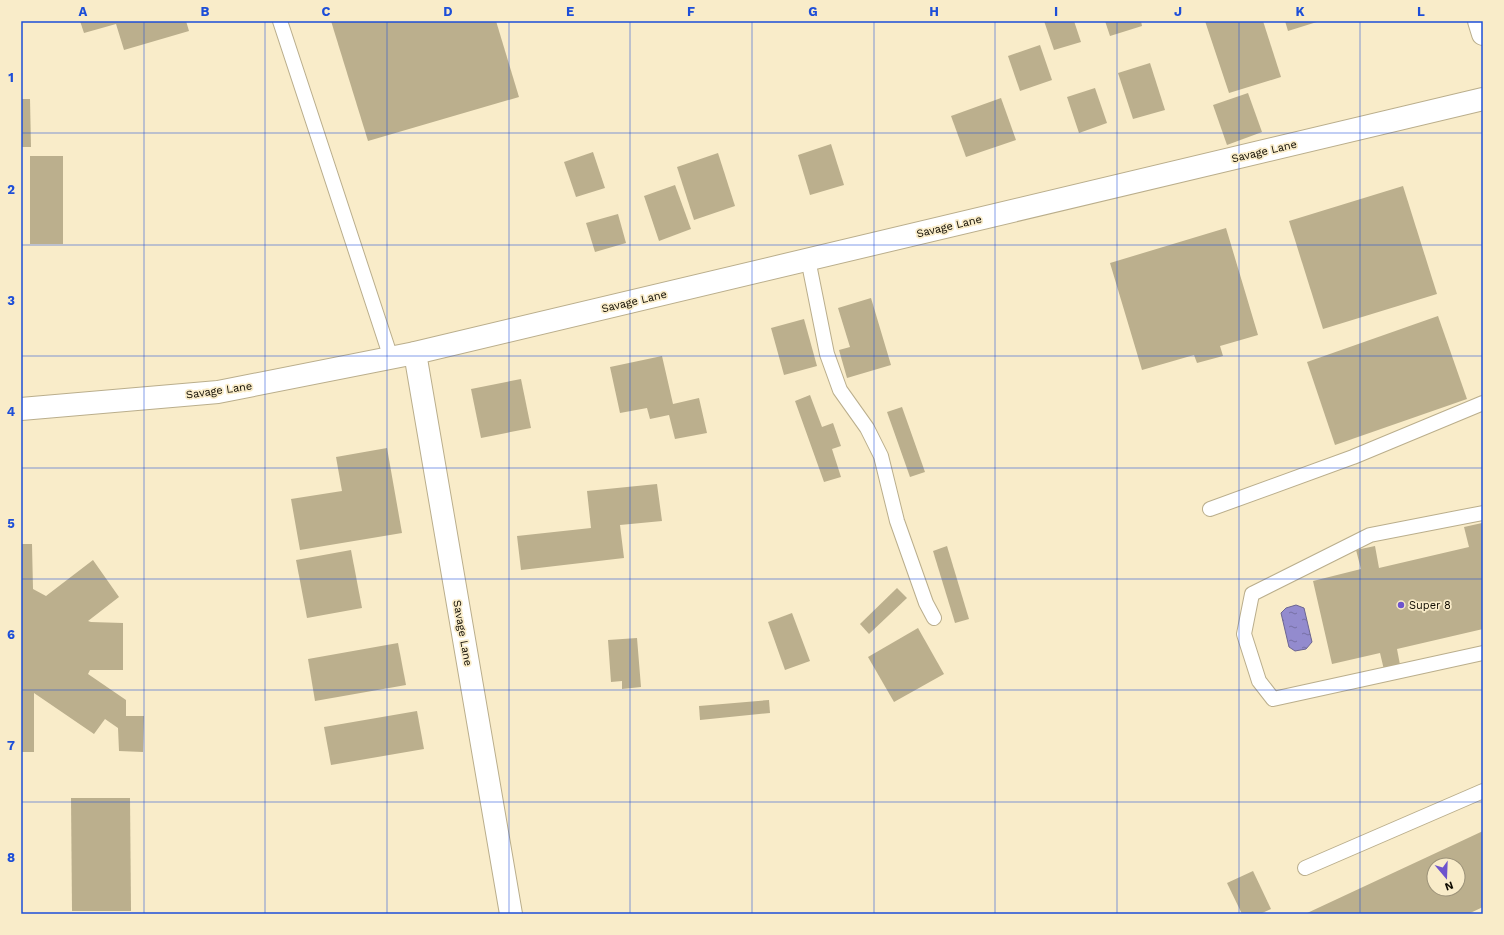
<svg xmlns="http://www.w3.org/2000/svg" width="1504" height="935" viewBox="0 0 1504 935" font-family="'Work Sans',sans-serif">
  <style>
    .water { fill: url(#water-ripples); stroke: #6c6591 }
    .building { fill: #bbaf8d; fill-rule: evenodd }
    .lines { fill: none; stroke-linecap: round; stroke-linejoin: round }
    .lane-casing { stroke: #baae8c; stroke-width: 16 }
    .street-casing { stroke: #baae8c; stroke-width: 24 }
    .secondary-casing { stroke: #baae8c; stroke-width: 24 }
    .lane { stroke: #fff; stroke-width: 14 }
    .street { stroke: #fff; stroke-width: 22 }
    .secondary { stroke: #fff; stroke-width: 22 }
    .grid { fill: none; stroke: #1d4ed8; stroke-width: 1; stroke-opacity: 0.55 }
    .poi-dot { fill: #6e54cd; stroke: #f9ecc9; stroke-width: 1.5 }
    .labels { text-anchor: middle; stroke-width: 3.5; stroke-linejoin: round; paint-order: stroke }
    .street-label { font-size: 11px; fill: #100c02; stroke: #f9ecc9 }
    .poi-label { font-size: 11px; fill: #100c02; stroke: #f9ecc9; text-anchor: start }
    .neatline { fill: none; stroke: #1d4ed8; stroke-width: 1.5 }
    .grid-label { font-size: 13px; text-anchor: middle; font-weight: bold; fill: #1d4ed8 }
  </style>
  <defs>
    <pattern id="water-ripples" width="26" height="14" patternUnits="userSpaceOnUse"><rect width="26" height="14" fill="#938bce"/><path d="M2 4q2-2 4 0t4 0M15 11q2-2 4 0t4 0" fill="none" stroke="#7770a5"/></pattern>
  </defs>
  <rect width="100%" height="100%" fill="#f9ecc9"/>
  <path class="water" d="M1296,605L1304,608L1312,642L1306,649L1295,651L1289,647L1281,613L1286,608Z"/>
  <g class="building">
    <path d="M80,21H186L189,31L124,50L116,24L84,33Z"/>
    <path d="M331,21H496L519,97L368,141Z"/>
    <path d="M1044,21H1074L1081,42L1054,50Z"/>
    <path d="M1105,21H1141L1142,26L1110,36Z"/>
    <path d="M1205,21H1263L1281,77L1229,93Z"/>
    <path d="M1285,21H1320L1288,31Z"/>
    <path d="M1040,45L1052,80L1020,91L1008,56Z"/>
    <path d="M1150,63L1165,110L1133,119L1118,73Z"/>
    <path d="M1095,88L1107,123L1079,133L1067,97Z"/>
    <path d="M1248,93L1262,132L1227,145L1213,105Z"/>
    <path d="M1001,98L1016,140L966,157L951,116Z"/>
    <path d="M21,99H30L31,147H21Z"/>
    <path d="M831,144L844,185L810,195L798,155Z"/>
    <path d="M593,152L605,188L576,197L564,162Z"/>
    <path d="M718,153L735,206L694,220L677,167Z"/>
    <rect x="30" y="156" width="33" height="88"/>
    <path d="M675,185L691,229L659,241L644,196Z"/>
    <path d="M1403,186L1437,294L1323,329L1289,221Z"/>
    <path d="M618,214L626,243L595,252L586,223Z"/>
    <path d="M1226,228L1258,335L1220,346L1223,356L1197,363L1194,355L1142,370L1110,263Z"/>
    <path d="M871,298L891,365L847,378L839,350L850,347L838,308Z"/>
    <path d="M1438,316L1467,399L1335,445L1307,362Z"/>
    <path d="M804,319L817,366L784,375L771,328Z"/>
    <path d="M662,356L673,404L699,398L707,433L675,439L669,415L650,419L647,408L620,413L610,367Z"/>
    <path d="M521,379L531,428L481,438L471,389Z"/>
    <path d="M810,395L822,427L833,423L841,446L832,449L841,477L824,482L795,401Z"/>
    <path d="M902,407L925,472L910,477L887,412Z"/>
    <path d="M387,448L402,533L300,550L291,499L342,491L336,457Z"/>
    <path d="M657,484L662,521L620,525L624,558L521,570L517,536L591,528L587,491Z"/>
    <path d="M1482,523L1483,529V629L1397,649L1401,670L1385,674L1380,653L1332,664L1313,581L1361,569L1356,550L1375,546L1379,568L1469,547L1464,527Z"/>
    <path d="M21,544H32L33,589L46,596L93,560L119,597L88,621L91,622L123,623V670H90L88,674L126,700V716H144L143,752L119,751L118,728L105,719L94,734L34,693V752H21Z"/>
    <path d="M947,546L969,619L955,623L933,551Z"/>
    <path d="M351,550L362,608L307,618L296,560Z"/>
    <path d="M897,588L907,598L869,634L860,624Z"/>
    <path d="M792,613L810,661L785,670L768,622Z"/>
    <path d="M918,628L944,674L894,702L868,657Z"/>
    <path d="M637,638L641,687L622,689V681L611,682L608,640Z"/>
    <path d="M398,643L406,685L315,701L308,659Z"/>
    <path d="M769,700L770,713L700,720L699,706Z"/>
    <path d="M417,711L424,749L331,765L324,727Z"/>
    <path d="M71,798H130L131,911H72Z"/>
    <path d="M1483,831V907L1468,914H1305ZM1434,865H1458V889H1434Z"/>
    <path d="M1253,871L1271,909L1260,914H1242L1227,883Z"/>
  </g>
  <g class="lines">
    <defs>
      <g id="lane">
        <path d="M280,21L391,358"/>
        <path d="M808,259L827,354L840,390L867,428L881,456L897,521L926,603L934,618"/>
        <path d="M1210,509L1353,457L1483,403"/>
        <path d="M1483,513L1370,535L1252,594L1244,634L1259,681L1273,699L1483,653"/>
        <path d="M1305,868L1483,791"/>
      </g>
      <g id="street">
        <path d="M415,353L511,914"/>
        <path d="M21,409L218,392L415,353L1483,99"/>
      </g>
      <path id="secondary" d="M1479,21L1483,34"/>
    </defs>
    <use href="#lane" class="lane-casing"/>
    <use href="#street" class="street-casing"/>
    <use href="#secondary" class="secondary-casing"/>
    <use href="#lane" class="lane"/>
    <use href="#street" class="street"/>
    <use href="#secondary" class="secondary"/>
  </g>
  <path class="grid" d="M144,21V914M265,21V914M387,21V914M509,21V914M630,21V914M752,21V914M874,21V914M995,21V914M1117,21V914M1239,21V914M1360,21V914M21,133H1483M21,245H1483M21,356H1483M21,468H1483M21,579H1483M21,690H1483M21,802H1483"/>
  <circle class="poi-dot" cx="1401" cy="605" r="4"/>
  <g class="labels">
    <g class="street-label">
      <text transform="translate(1264 151) rotate(-13)" y="4">Savage Lane</text>
      <text transform="translate(949 226) rotate(-13)" y="4">Savage Lane</text>
      <text transform="translate(634 301) rotate(-13)" y="4">Savage Lane</text>
      <text transform="translate(219 390) rotate(-8)" y="4">Savage Lane</text>
      <text transform="translate(463 633) rotate(80)" y="4">Savage Lane</text>
    </g>
    <g class="poi-label">
      <text x="1409" y="609">Super 8</text>
    </g>
  </g>
  <rect width="1504" height="935" fill="none" stroke="#f9ecc9" stroke-width="44"/>
  <g transform="translate(1446 877) rotate(161)"><circle r="19" fill="#f9ecc9" stroke="#9c9279"/>
  <path d="M0-3L7 15L0 10L-7 15Z" fill="#6e54cd"/>
  <text y="-6" font-size="11" font-weight="bold" text-anchor="middle" fill="#100c02">N</text>
  </g>
  <rect x="22" y="22" width="1460" height="891" class="neatline"/>
  <g class="grid-label">
    <text x="83" y="16">A</text>
    <text x="205" y="16">B</text>
    <text x="326" y="16">C</text>
    <text x="448" y="16">D</text>
    <text x="570" y="16">E</text>
    <text x="691" y="16">F</text>
    <text x="813" y="16">G</text>
    <text x="934" y="16">H</text>
    <text x="1056" y="16">I</text>
    <text x="1178" y="16">J</text>
    <text x="1300" y="16">K</text>
    <text x="1421" y="16">L</text>
    <text x="11" y="82">1</text>
    <text x="11" y="194">2</text>
    <text x="11" y="305">3</text>
    <text x="11" y="416">4</text>
    <text x="11" y="528">5</text>
    <text x="11" y="639">6</text>
    <text x="11" y="750">7</text>
    <text x="11" y="862">8</text>
  </g>
</svg>
